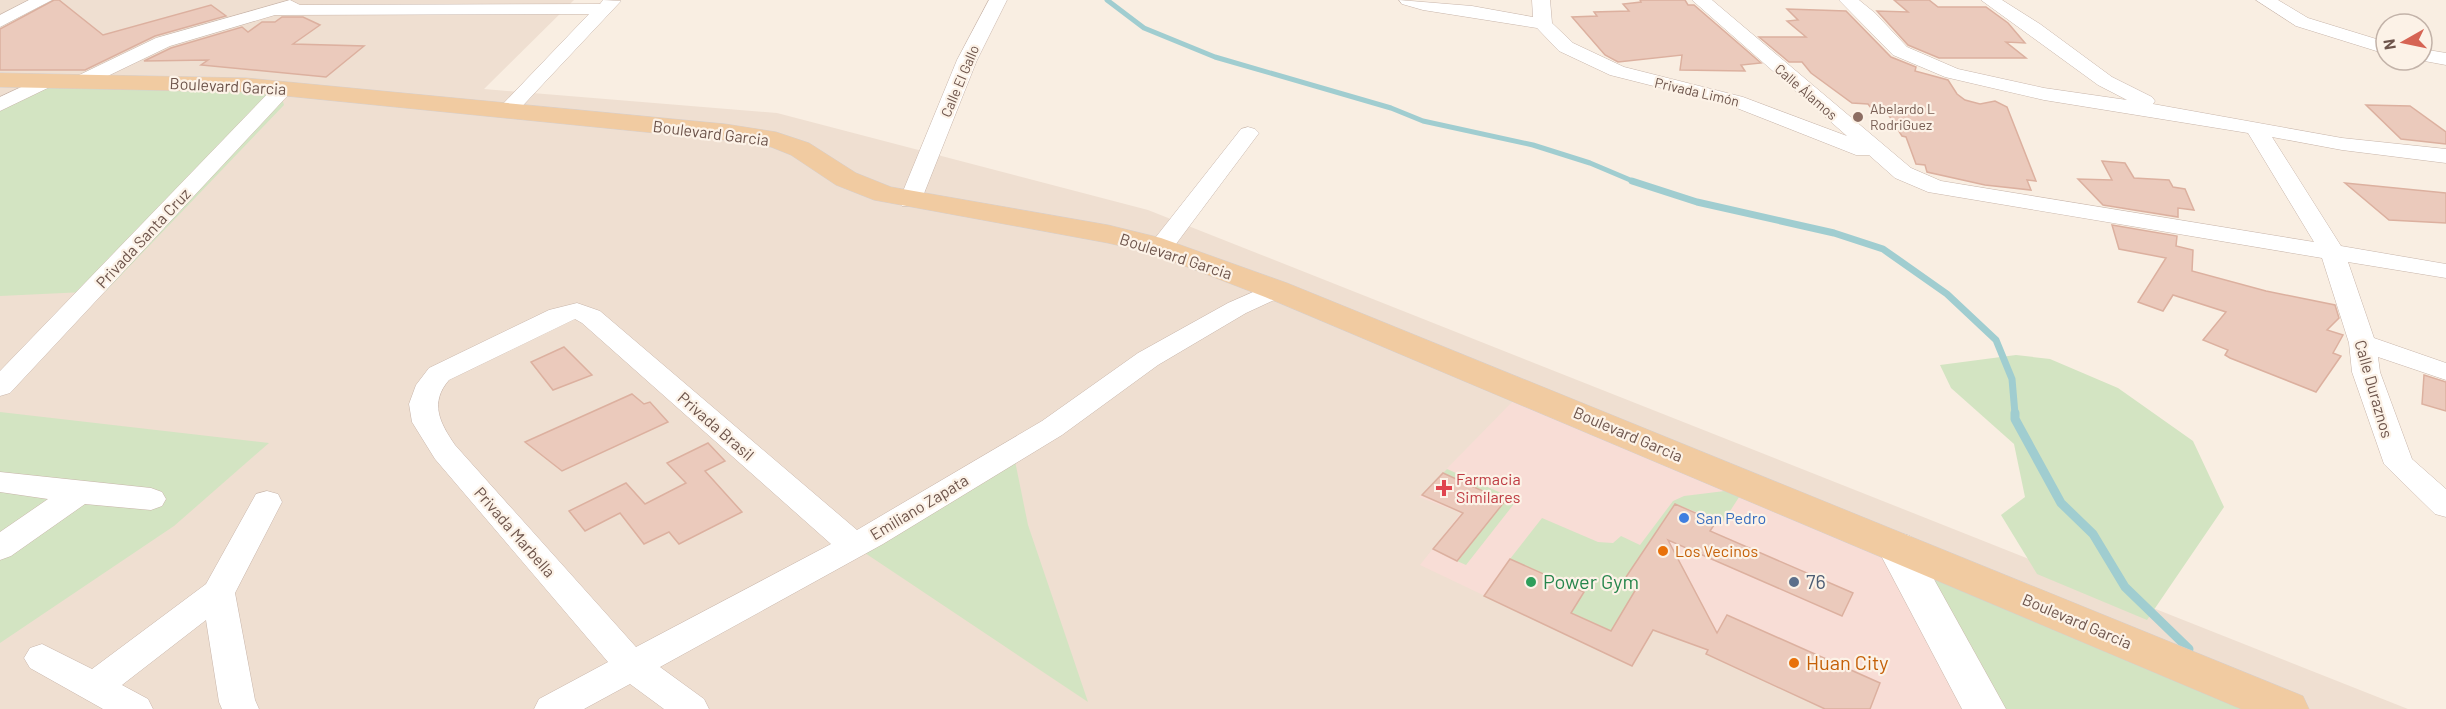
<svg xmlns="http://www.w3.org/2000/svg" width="2446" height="709" viewBox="0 0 2446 709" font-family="Barlow,sans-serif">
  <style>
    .residential { fill: #efdfd1 }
    .commercial { fill: #f8ddd6 }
    .green { fill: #d3e4c2 }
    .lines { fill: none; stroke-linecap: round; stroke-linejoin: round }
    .stream-far2 { stroke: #a0cdd0; stroke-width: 5 }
    .stream-far1 { stroke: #a0cdd0; stroke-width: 7 }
    .stream { stroke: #a0cdd0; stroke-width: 9 }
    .building { fill: #ebcabc; stroke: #dcb09f; stroke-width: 1.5 }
    .minor-casing { stroke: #c8b5aa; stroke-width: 1 }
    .tertiary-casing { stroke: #c8b5aa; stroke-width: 1 }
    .primary-casing { stroke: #d6cfcd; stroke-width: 1 }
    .minor { fill: #fff; fill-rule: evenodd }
    .tertiary { fill: #fff; fill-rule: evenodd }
    .primary { fill: #f1cba1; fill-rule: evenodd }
    .education-dot { fill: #8d6e63; stroke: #fcf2e7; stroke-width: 2 }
    .health-dot { fill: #e0444e; stroke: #fcf2e7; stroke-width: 2 }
    .shop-dot { fill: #3f7fe0; stroke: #fcf2e7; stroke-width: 2 }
    .food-dot { fill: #e8710a; stroke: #fcf2e7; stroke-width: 2 }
    .leisure-dot { fill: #2e9e5b; stroke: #fcf2e7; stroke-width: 2 }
    .service-dot { fill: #5c6f8a; stroke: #fcf2e7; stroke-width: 2 }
    .labels { text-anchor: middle; stroke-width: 4.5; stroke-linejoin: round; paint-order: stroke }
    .far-street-label { font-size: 14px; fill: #6d544b; stroke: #fcf2e7 }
    .far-education-label { font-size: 14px; fill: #785e54; stroke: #fcf2e7; text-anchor: start }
    .street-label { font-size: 16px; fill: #6d544b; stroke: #fcf2e7 }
    .health-label { font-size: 16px; fill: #be3a42; stroke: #fcf2e7; text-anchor: start }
    .shop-label { font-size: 16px; fill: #366cbe; stroke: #fcf2e7; text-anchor: start }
    .food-label { font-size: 16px; fill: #c56008; stroke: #fcf2e7; text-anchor: start }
    .near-leisure-label { font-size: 20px; fill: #27864d; stroke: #fcf2e7; text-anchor: start }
    .near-service-label { font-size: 20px; fill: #4e5e75; stroke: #fcf2e7; text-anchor: start }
    .near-food-label { font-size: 20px; fill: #c56008; stroke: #fcf2e7; text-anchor: start }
  </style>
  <rect width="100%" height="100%" fill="#f9eee2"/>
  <path class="residential" d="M0,0H574L484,89L777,113L1148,210L2408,709H0Z"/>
  <path class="commercial" d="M1516,398L1876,546L1963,709H1827L1685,641L1653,630L1632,666L1420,565L1461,513L1419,497Z"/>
  <g class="green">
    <path d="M63,77L277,82L284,105L106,291L0,296V109Z"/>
    <path d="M2016,355L2050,359L2118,388L2193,441L2224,507L2147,620L2037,574L2001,515L2025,497L2014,444L1951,388L1940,365Z"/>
    <path d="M0,412L269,443L174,526L0,643Z"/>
    <path d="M1013,451L1028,525L1088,702L853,545Z"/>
    <path d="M1447,469L1517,500L1466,565L1457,561L1505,501L1443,473Z"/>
    <path d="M1733,490L1743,491L1723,522L1675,504L1623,582L1636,589L1611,631L1571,613L1584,592L1510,559L1542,518L1598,542L1613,543L1621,536L1640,545L1673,501L1684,496Z"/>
    <path d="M1911,558L2264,709H1992Z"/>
  </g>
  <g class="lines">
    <path class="stream-far2" d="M1107,0L1144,28L1215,57L1391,108L1423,121L1533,145L1590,163L1635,182"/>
    <path class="stream-far1" d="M1632,181L1697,202L1834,233L1883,249L1947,294L1996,340L2012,379L2015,414"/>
    <path class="stream" d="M2015,413V419L2061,503L2093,534L2125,587L2189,649"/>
  </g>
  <g class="building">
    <path d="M54,0H59L103,35L211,5L226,16L155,36L85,70H0V29Z"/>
    <path d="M1640,0H1685L1688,5H1694L1761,63L1741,65L1745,71L1680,70L1682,55L1618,62L1605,55L1572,17L1597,16L1594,12L1629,11L1623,4L1641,2Z"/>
    <path d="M1894,0H1929L1938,7H1986L2008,23L2025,43L2006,42L2026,58H1939L1908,45L1877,11L1908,12Z"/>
    <path d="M1787,9L1846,11L1891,57L1916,67L1915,71L1948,80L1957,94L1965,100L1980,104L1995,101L2007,107L2036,181L2027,180L2031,190L1985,185L1927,172L1925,165L1916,164L1906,137L1902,136L1888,114L1875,113L1868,104L1852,103L1811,73L1802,62H1789L1759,37H1806L1787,21L1798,20Z"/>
    <path d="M282,17H303L320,25L293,44L364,46L326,77L201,65L208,60L144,61L171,48L242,27L248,32L262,22H275Z"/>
    <path d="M2366,105L2410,106L2446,132V144L2401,139Z"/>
    <path d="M2102,161L2125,163L2134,178L2169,180L2173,187L2185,189L2194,210L2178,208V217L2103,205L2078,179L2112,180Z"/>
    <path d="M2345,183L2446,193V223L2389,220Z"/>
    <path d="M2112,225L2177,236L2176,246L2193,250L2192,271L2266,291L2335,305L2339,318L2327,330L2343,335L2333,353L2341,356L2316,392L2230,358L2225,355L2228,350L2203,340L2226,312L2173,295L2163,311L2138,302L2166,258L2119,249Z"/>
    <path d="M564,347L592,375L553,390L531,362Z"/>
    <path d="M2424,375L2446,382V411L2422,404Z"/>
    <path d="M632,394L644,404L650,402L668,422L562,471L525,442Z"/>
    <path d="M708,443L725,461L705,471L742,512L679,544L669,532L644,544L620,513L585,531L569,511L626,483L645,504L686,483L667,463Z"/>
    <path d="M1443,473L1505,501L1457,561L1433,549L1463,513L1422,495Z"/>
    <path d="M1675,504L1716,522L1710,531L1853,593L1842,616L1668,540L1717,633L1727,615L1880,683L1870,709H1825L1706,654L1708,650L1653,630L1632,666L1484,596L1510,559L1584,592L1571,613L1611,631L1636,589L1622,583Z"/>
  </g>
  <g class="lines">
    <defs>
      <g id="minor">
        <path d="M29,0H52L0,27V15Z"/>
        <path d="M290,0L300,5L600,4L603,0L621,1L514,115H500L497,111L500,107L589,14L275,15L170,46L89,85H75L72,81L75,77L156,38Z"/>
        <path d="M989,0H1007L977,60L921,201L918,206H902L899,201L957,60Z"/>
        <path d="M1399,0L1472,6L1533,17L1532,0H1550L1552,23L1573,43L1624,67L1743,97L1847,136L1692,0H1712L1911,168L1941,181L2314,242L2248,133L2044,100L1945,77L1893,55L1839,0H1859L1875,13L1907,47L1958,69L2044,88L2127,100L2098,85L1981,0H2002L2040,24L2112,77L2152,97L2155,101L2153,104L2342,138L2446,149V163L2342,150L2272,137L2341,246L2446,264V278L2348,262L2374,338L2446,363V380L2378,357L2380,372L2412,459L2446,489V517L2435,514L2384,464L2352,372L2349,343L2322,258L1928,192L1895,178L1869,155H1856L1729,105L1610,75L1559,51L1537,28L1423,10L1402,4Z"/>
        <path d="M2256,0H2278L2308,18L2386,42V54L2296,26Z"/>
        <path d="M2422,49L2446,53V65L2419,60H2422Z"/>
        <path d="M47,75L54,77L57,81L54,85L0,111V97Z"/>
        <path d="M284,82L291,84L294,88L291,92L10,393L0,396V371L277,84Z"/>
        <path d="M1248,127L1255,129L1259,133L1170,252L1161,254L1152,252L1149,247L1152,242L1241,129Z"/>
        <path d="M1276,282L1285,285L1289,290L1285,295L1246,313L1158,365L1062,435L883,544L660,667L704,699L709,709H664L630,684L584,709H534L539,699L608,662L435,459L412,422L409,404L416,385L429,368L549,310L577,303L600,311L857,530L1042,421L1138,353L1228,303ZM575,319L582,323L831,544L636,647L455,445C440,423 429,403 449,380Z"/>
        <path d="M0,472L151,488L162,492L166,499L162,506L151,510L85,504L11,556L0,560V532L48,499L0,492Z"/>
        <path d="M267,491L278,494L282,502L235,593L255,700L259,709H222L219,702L206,620L122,685L148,699L153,709H103L30,668L24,658L30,648L42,644L92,669L206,584L256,494Z"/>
      </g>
      <path id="tertiary" d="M1896,532L1910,536L2006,709H1962L1876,546L1882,536Z"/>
      <path id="primary" d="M0,73L246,78L725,124L776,132L809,143L856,173L891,187L1108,225L1161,238L1287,283L2303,696L2309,709H2241L1265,297L1151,253L1108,243L874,200L836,185L791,155L771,147L725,140L246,92L0,87Z"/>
    </defs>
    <use href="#minor" class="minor-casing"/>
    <use href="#tertiary" class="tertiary-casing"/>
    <use href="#primary" class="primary-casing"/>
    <use href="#minor" class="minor"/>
    <use href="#tertiary" class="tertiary"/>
    <use href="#primary" class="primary"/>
  </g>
  <circle class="education-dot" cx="1858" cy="117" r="6"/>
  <path class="health-dot" d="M1441 479h6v6h6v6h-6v6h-6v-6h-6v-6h6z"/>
  <circle class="shop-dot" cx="1684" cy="518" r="6"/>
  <g class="food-dot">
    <circle cx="1663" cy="551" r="6"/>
    <circle cx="1794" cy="663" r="6"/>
  </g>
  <circle class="leisure-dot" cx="1531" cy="582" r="6"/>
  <circle class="service-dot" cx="1794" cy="582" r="6"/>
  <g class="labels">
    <g class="far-street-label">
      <text transform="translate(960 81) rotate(-67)" y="5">Calle El Gallo</text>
      <text transform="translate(1697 92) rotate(13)" y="5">Privada Limón</text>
      <text transform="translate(1806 92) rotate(41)" y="5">Calle Álamos</text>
    </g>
    <g class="far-education-label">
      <text x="1870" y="114">Abelardo L<tspan x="1870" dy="16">RodriGuez</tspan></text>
    </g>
    <g class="street-label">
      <text transform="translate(228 86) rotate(3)" y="6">Boulevard Garcia</text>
      <text transform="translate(711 133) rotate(7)" y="6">Boulevard Garcia</text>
      <text transform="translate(143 238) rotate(-47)" y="6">Privada Santa Cruz</text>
      <text transform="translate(1176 256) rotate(18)" y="6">Boulevard Garcia</text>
      <text transform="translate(2374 389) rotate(74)" y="6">Calle Duraznos</text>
      <text transform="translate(716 426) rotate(41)" y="6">Privada Brasil</text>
      <text transform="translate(1628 434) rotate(23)" y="6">Boulevard Garcia</text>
      <text transform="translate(919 507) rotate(-31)" y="6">Emiliano Zapata</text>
      <text transform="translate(515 532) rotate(49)" y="6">Privada Marbella</text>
      <text transform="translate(2077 621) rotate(23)" y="6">Boulevard Garcia</text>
    </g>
    <g class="health-label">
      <text x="1456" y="485">Farmacia<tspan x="1456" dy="18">Similares</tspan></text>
    </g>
    <g class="shop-label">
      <text x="1696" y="524">San Pedro</text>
    </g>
    <g class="food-label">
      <text x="1675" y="557">Los Vecinos</text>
    </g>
    <g class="near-leisure-label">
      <text x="1543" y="589">Power Gym</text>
    </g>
    <g class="near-service-label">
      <text x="1806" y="589">76</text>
    </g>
    <g class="near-food-label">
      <text x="1806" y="670">Huan City</text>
    </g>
  </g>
  <g transform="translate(2404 42) rotate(261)"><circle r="28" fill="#fcf2e7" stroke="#c3b3a9" stroke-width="1.5"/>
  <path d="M0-4.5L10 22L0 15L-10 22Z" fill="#d66454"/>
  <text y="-9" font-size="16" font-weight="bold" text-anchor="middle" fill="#6d544b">N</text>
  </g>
</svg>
